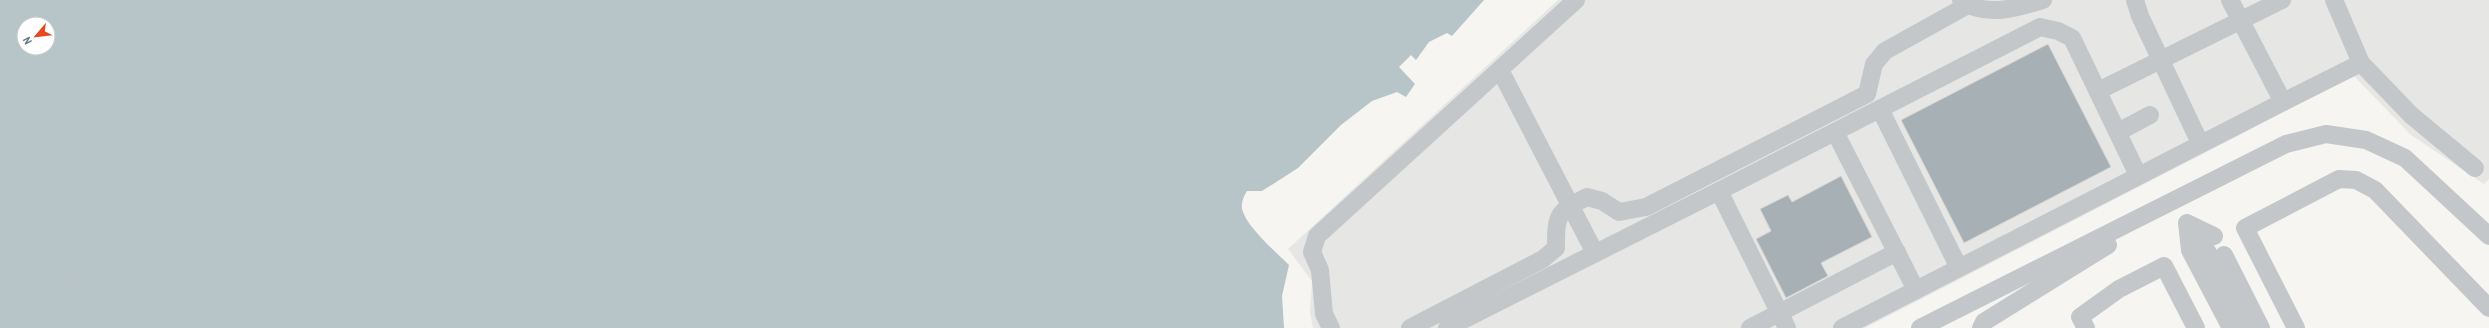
<svg xmlns="http://www.w3.org/2000/svg" width="2489" height="328" viewBox="0 0 2489 328" font-family="'Archivo Narrow',sans-serif">
  <style>
    .built { fill: #e6e7e5 }
    .water { fill: #b8c5c8; fill-rule: evenodd }
    .building { fill: #a7b0b5; stroke: #d7d7d4 }
    .lines { fill: none; stroke-linecap: round; stroke-linejoin: round }
    .path { stroke: #bdbfc1; stroke-width: 2.5; stroke-dasharray: 2 2; stroke-linecap: butt }
    .minor { stroke: #c3c7ca; stroke-width: 18 }
  </style>
  <rect width="100%" height="100%" fill="#f6f5f2"/>
  <path class="built" d="M1558,0H2489V179L2484,184L2411,135L2354,76L1865,328H1313L1310,313L1312,281L1288,249Z"/>
  <path class="water" d="M0,0H1484L1452,36L1447,33L1429,42L1416,60L1411,55L1399,67L1415,84L1406,97L1397,92L1372,101L1341,125L1298,168L1262,191H1247C1243,197 1240,205 1243,212C1249,229 1276,252 1289,265L1282,296L1284,328H0ZM24,24H48V48H24Z"/>
  <g class="building">
    <path d="M2048,44L2111,167L1964,243L1901,120Z"/>
    <path d="M1841,176L1872,237L1821,263L1828,276L1786,298L1756,239L1771,231L1760,209L1788,195L1792,202Z"/>
  </g>
  <g class="lines">
    <path class="path" d="M44,302L82,263"/>
    <g class="minor">
      <path d="M1961,0C1985,18 2017,8 2043,0"/>
      <path d="M2135,0L2140,16L2200,143"/>
      <path d="M2361,63L2411,115L2475,168"/>
      <path d="M1500,70L1595,253"/>
      <path d="M2098,91L2282,0"/>
      <path d="M2283,102L2361,63L2334,0"/>
      <path d="M1880,109L1959,268"/>
      <path d="M1835,132L1916,290"/>
      <path d="M2118,132L2150,115"/>
      <path d="M2189,234L2203,243L2246,328"/>
      <path d="M2214,236L2187,223L2190,250L2231,328"/>
      <path d="M2224,255L2261,328"/>
      <path d="M1331,328L1324,314L1320,270L1312,252L1317,236L1576,0"/>
      <path d="M1410,328L1543,259L1556,248C1556,214 1557,212 1587,197L1602,201L1619,212L1646,207L1867,94L1874,64L1885,51L1968,5"/>
      <path d="M1447,328L1719,191"/>
      <path d="M1750,328L1897,252"/>
      <path d="M1787,328L1719,191L2040,27L2058,31L2072,38L2138,175"/>
      <path d="M1842,328L2283,102L2230,0"/>
      <path d="M1920,328L2286,144L2326,134L2366,140L2405,158L2489,236"/>
      <path d="M1981,328L1984,322L2108,245"/>
      <path d="M2086,328L2080,317L2119,289L2164,266L2196,328"/>
      <path d="M2296,328L2245,228L2339,179L2356,180L2375,190L2489,308"/>
    </g>
  </g>
  <g transform="translate(36 36) rotate(242)"><circle r="19" fill="#ffffff" stroke="#c1c9ce"/>
  <path d="M0-3L7 15L0 10L-7 15Z" fill="#e74721"/>
  <text y="-6" font-size="11" font-weight="bold" text-anchor="middle" fill="#647784">N</text>
  </g>
</svg>
